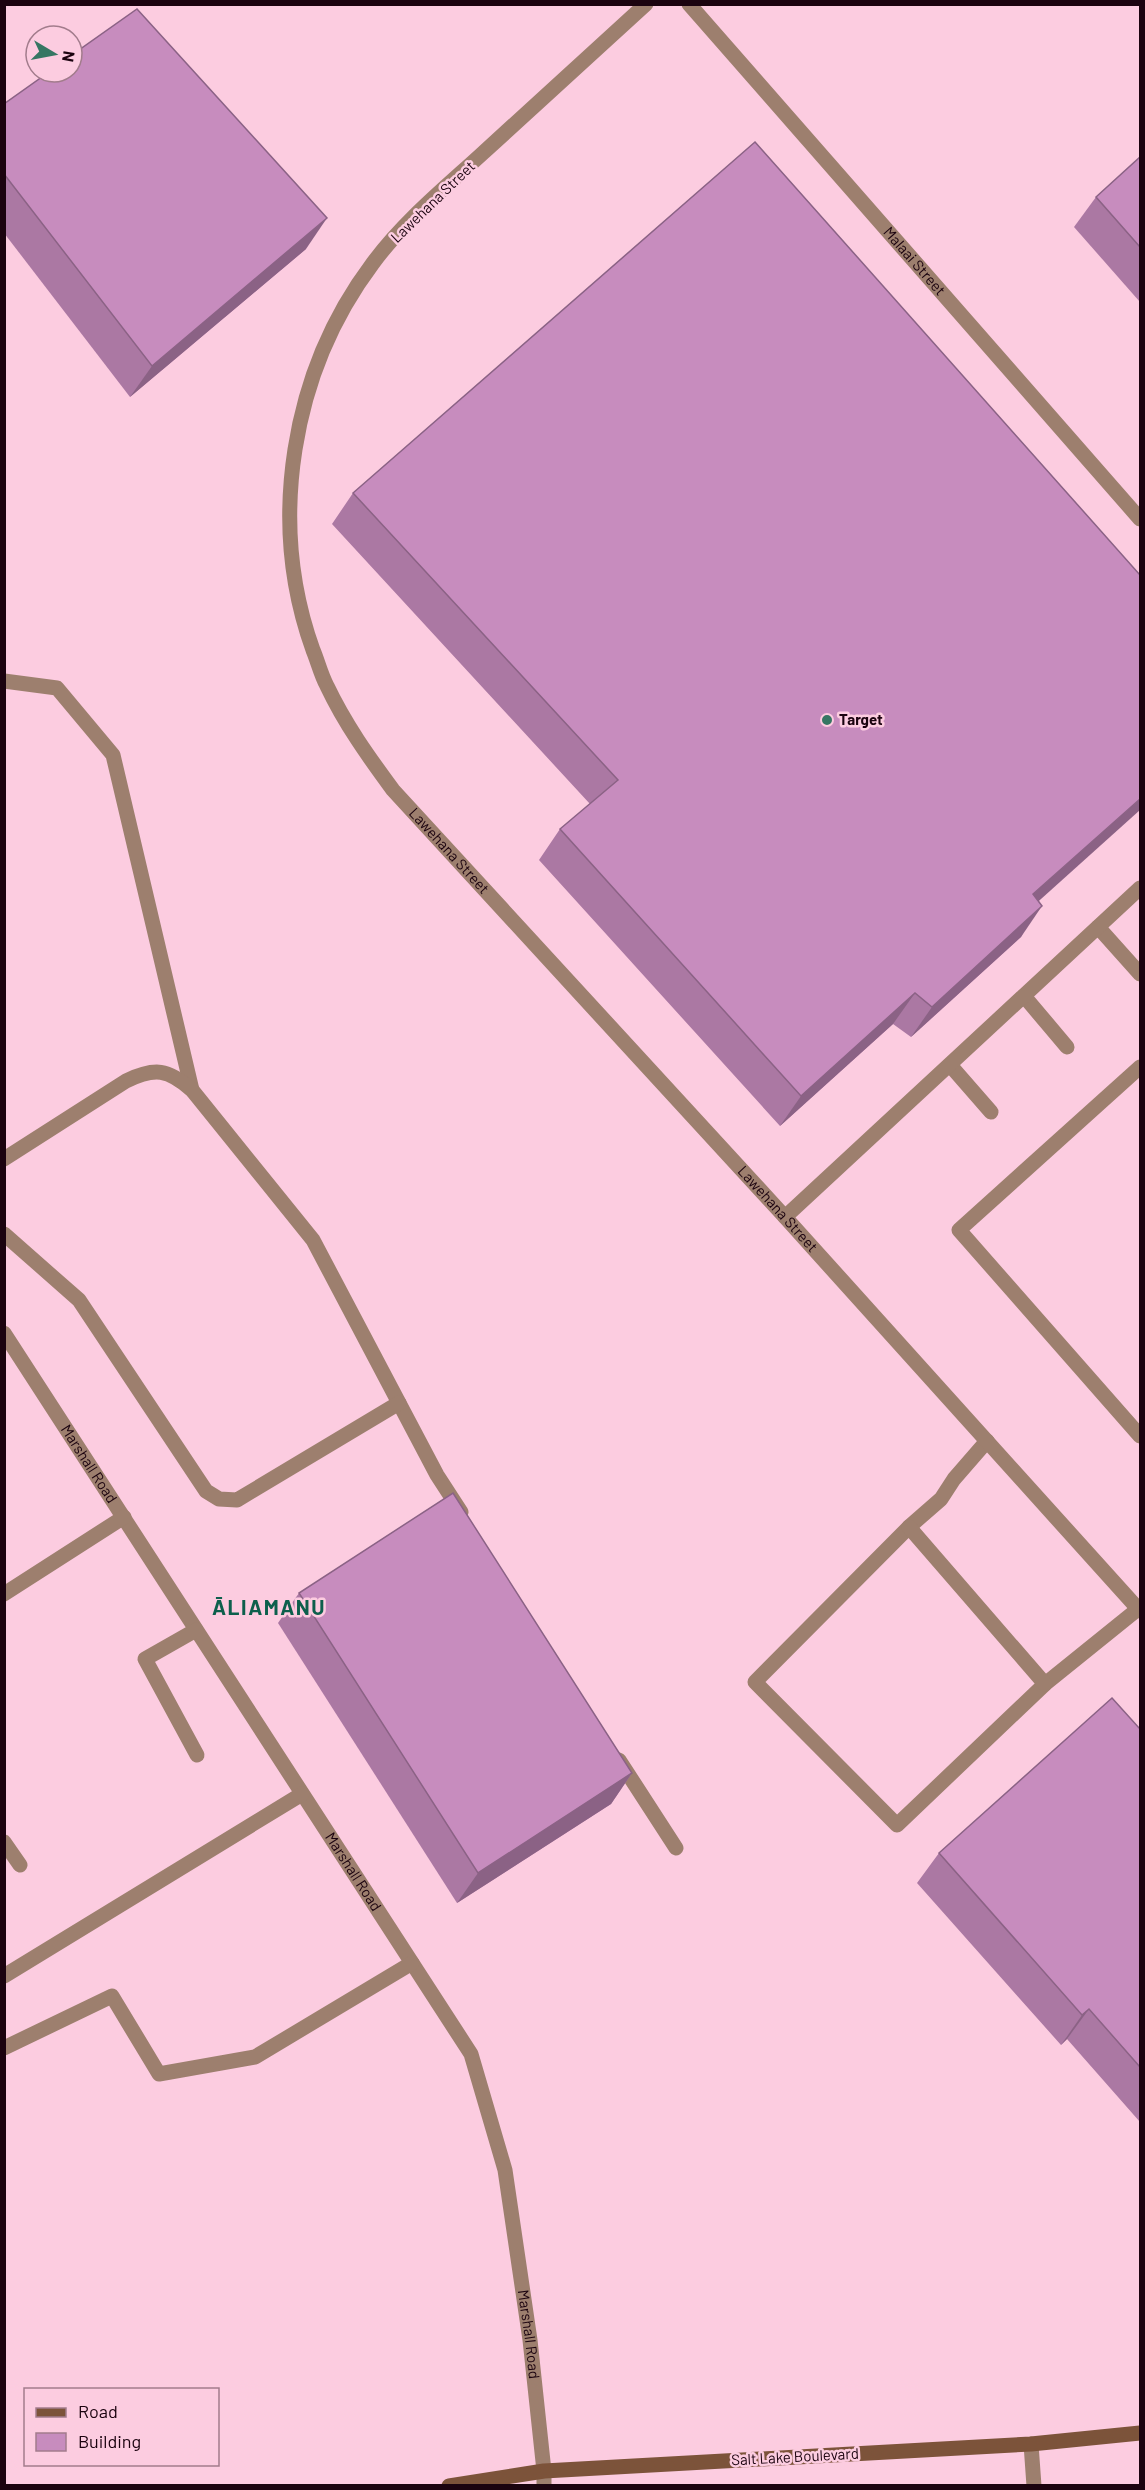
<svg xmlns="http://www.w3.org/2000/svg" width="1145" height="2490" viewBox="0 0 1145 2490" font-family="Barlow,sans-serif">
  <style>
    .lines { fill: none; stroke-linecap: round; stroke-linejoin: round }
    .lane { stroke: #9d7f6e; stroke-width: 15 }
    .street { stroke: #9d7f6e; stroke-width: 15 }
    .secondary { stroke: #7c533a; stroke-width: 15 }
    .wall { fill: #ab78a3 }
    .shaded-wall { fill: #8b6285 }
    .building { fill: #c78cbe; stroke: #8b6285; stroke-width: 1.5 }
    .poi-dot { fill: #367663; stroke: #fccce0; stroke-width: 2 }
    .labels { text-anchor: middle; stroke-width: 5; stroke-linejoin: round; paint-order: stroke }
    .street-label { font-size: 15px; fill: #1b030f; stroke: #fccce0 }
    .poi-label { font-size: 15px; font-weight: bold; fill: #1b030f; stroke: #fccce0; text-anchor: start }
    .district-label { font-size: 21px; font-weight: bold; letter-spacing: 1.5px; fill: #0d5f4c; stroke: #fccce0 }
  </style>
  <rect width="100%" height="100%" fill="#fccce0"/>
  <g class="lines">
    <g class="lane">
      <path d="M4,681L57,688L113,755L192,1090"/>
      <path d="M1098,927L1140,974"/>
      <path d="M1024,996L1067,1047"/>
      <path d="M950,1065L991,1112"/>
      <path d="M1140,1067L959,1230L1140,1436"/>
      <path d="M4,1159L126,1081C155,1067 168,1069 192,1090L313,1240L437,1475L461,1512"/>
      <path d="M785,1217L1140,888"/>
      <path d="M4,1234L79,1300L206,1491L219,1499L237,1500L399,1403"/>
      <path id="s1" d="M4,1333L471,2054L505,2170L530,2340L544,2471"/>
      <path d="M987,1441L954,1479L941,1499L909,1527L755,1682L897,1825L1045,1684L1138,1609"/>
      <path d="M909,1527L1045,1684"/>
      <path d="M4,1594L124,1517"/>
      <path d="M196,1630L145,1659L197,1755"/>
      <path d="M619,1760L676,1848"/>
      <path d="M4,1842L20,1865"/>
      <path d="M4,1976L302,1794"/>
      <path d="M4,2048L112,1996L159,2074L255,2057L412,1963"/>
      <path d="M1031,2444L1034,2486"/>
    </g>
    <g class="street">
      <path id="s2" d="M646,4C592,54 538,103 484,152C446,187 404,221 373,263C291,372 267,522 313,650C318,662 321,675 327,686C345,724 368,756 393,790L785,1217L1140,1611"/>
      <path id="s3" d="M689,4L1140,519"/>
      <path d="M544,2471V2486"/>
    </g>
    <path class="secondary" d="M449,2486L544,2471L1031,2444L1140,2433"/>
  </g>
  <g class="wall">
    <path d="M4,104L306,249L130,397L4,233Z"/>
    <path d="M1140,157V302L1074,227L1096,197Z"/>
    <path d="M353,493L1038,901L1021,937L911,1037L893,1024L780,1126L539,860L560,829L590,804L332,524Z"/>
    <path d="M299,1593L632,1773L611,1804L457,1903L278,1623Z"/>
    <path d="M1140,1729V2122L1067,2039L1061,2045L917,1883L939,1853Z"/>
  </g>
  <g class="shaded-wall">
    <path d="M327,218L306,249L130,397L152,366Z"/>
    <path d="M1140,799V810L1012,925L1033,894Z"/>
    <path d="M1042,906L1021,937L911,1037L932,1007Z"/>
    <path d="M915,993L893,1024L780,1126L801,1096Z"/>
    <path d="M632,1773L611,1804L457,1903L478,1873Z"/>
    <path d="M1089,2009L1067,2039L1061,2045L1082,2015Z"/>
  </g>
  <g class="building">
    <path d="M137,9L327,218L152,366L4,174V104L49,72H72V55Z"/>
    <path d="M755,142L1140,575V799L1033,894L1042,906L932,1007L915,993L801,1096L560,829L618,780L353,493Z"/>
    <path d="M1140,157V247L1096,197Z"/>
    <path d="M453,1493L632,1773L478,1873L299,1593Z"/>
    <path d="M1112,1698L1140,1729V2067L1089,2009L1082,2015L939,1853Z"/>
  </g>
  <circle class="poi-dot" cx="827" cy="720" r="6"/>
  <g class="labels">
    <g class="street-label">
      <text transform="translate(433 202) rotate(-44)" y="5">Lawehana Street</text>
      <text dy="5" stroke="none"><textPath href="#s3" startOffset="342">Malaai Street</textPath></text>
      <text dy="5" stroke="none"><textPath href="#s2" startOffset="1029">Lawehana Street</textPath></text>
      <text dy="5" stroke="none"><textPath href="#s2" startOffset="1515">Lawehana Street</textPath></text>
      <text dy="5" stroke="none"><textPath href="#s1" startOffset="156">Marshall Road</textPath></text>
      <text dy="5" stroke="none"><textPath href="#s1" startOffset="642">Marshall Road</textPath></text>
      <text dy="5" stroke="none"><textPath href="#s1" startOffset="1146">Marshall Road</textPath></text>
      <text transform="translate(795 2457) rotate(-3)" y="5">Salt Lake Boulevard</text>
    </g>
    <g class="poi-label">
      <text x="839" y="725">Target</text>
    </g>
    <g class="district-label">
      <text x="269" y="1615">ĀLIAMANU</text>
    </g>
  </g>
  <rect width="1145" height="2490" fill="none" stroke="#1b030f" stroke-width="12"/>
  <rect x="24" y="2388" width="195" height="78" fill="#fccce0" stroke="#a27c8c" stroke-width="1.5"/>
  <rect x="36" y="2408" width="30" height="9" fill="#7c533a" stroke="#a27c8c" stroke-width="1.5"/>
  <text x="78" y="2418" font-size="18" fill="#1b030f">Road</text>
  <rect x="36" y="2433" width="30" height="18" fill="#c78cbe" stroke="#a27c8c" stroke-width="1.5"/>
  <text x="78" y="2448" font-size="18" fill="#1b030f">Building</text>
  <g transform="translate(54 54) rotate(100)"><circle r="28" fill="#fccce0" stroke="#a27c8c" stroke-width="1.5"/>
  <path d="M0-4.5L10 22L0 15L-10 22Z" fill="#367663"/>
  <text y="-9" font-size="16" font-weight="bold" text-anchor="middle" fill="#1b030f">N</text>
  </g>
</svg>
